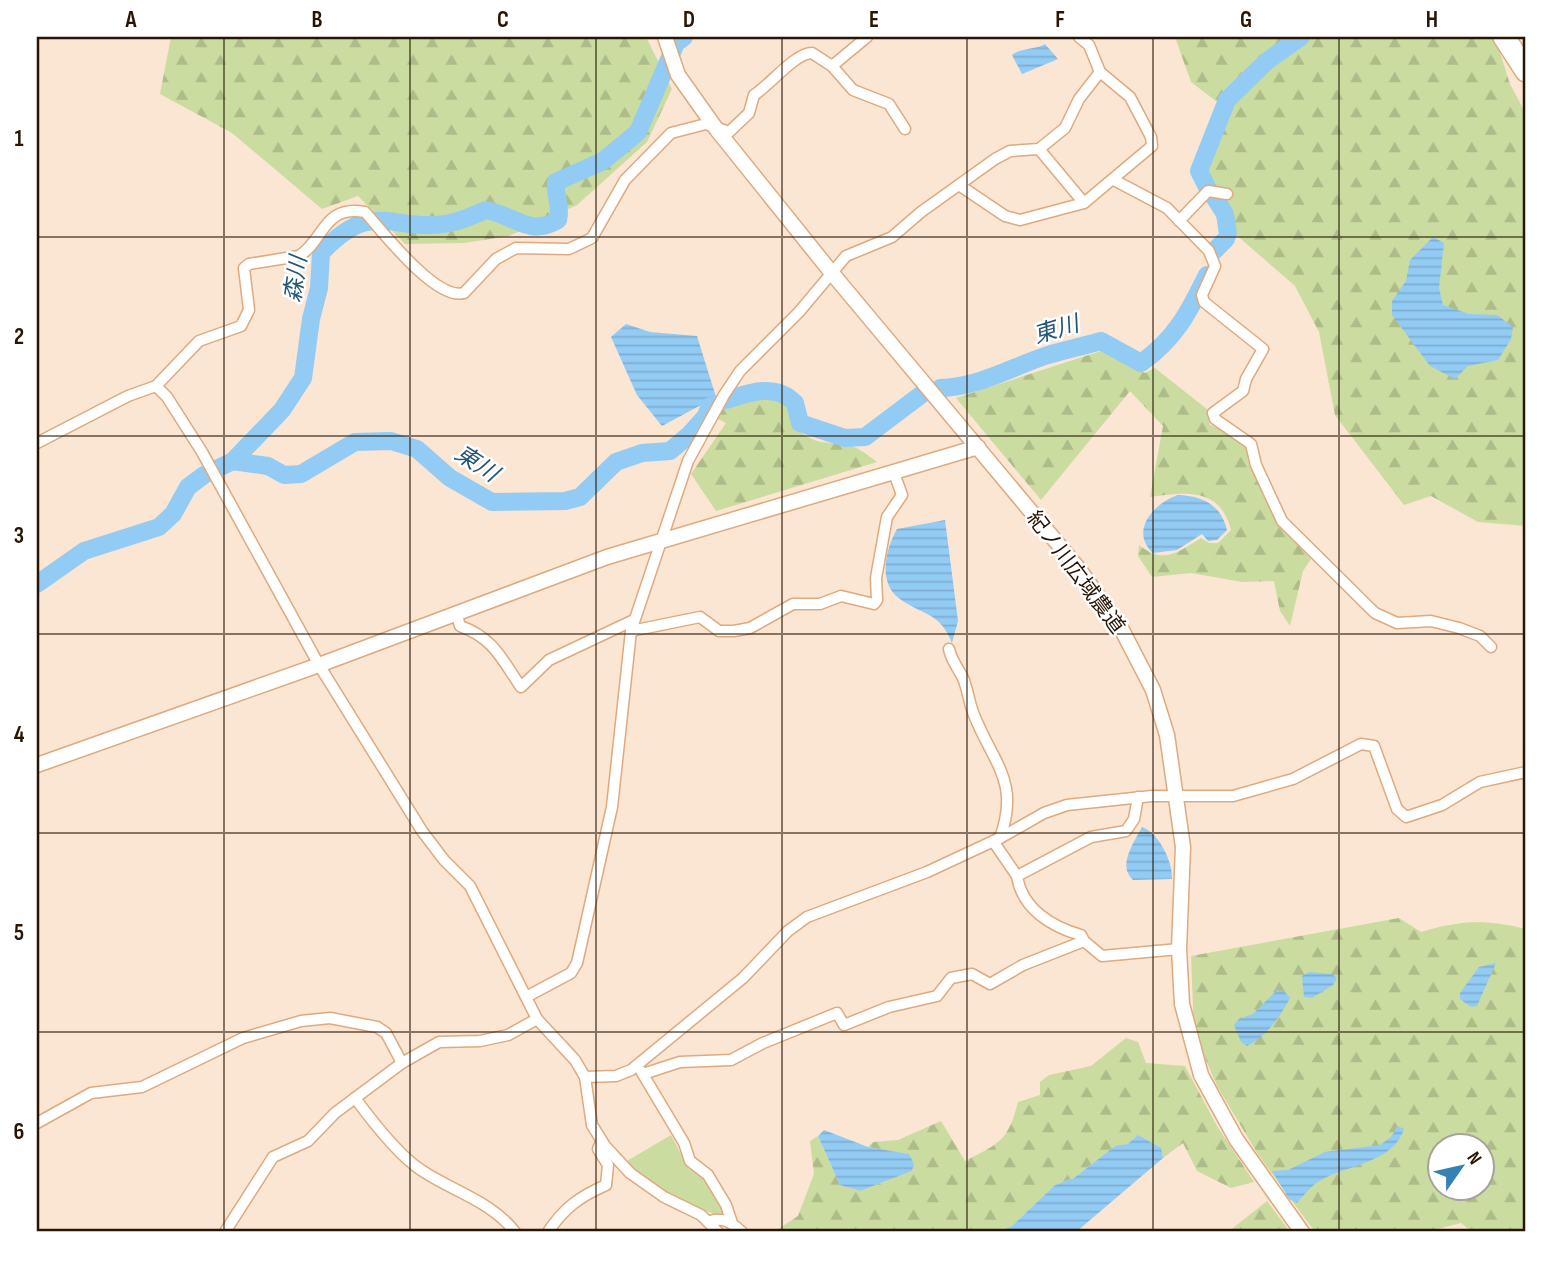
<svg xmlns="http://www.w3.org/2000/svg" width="1563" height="1269" viewBox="0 0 1563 1269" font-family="'Sofia Sans Condensed','Noto Sans JP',sans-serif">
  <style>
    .green { fill: #cbdca1 }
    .forest { fill: url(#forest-firs); fill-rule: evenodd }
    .water { fill: url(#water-rules) }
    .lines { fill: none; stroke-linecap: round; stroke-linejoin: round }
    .river { stroke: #92cbf4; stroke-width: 18 }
    .minor-casing { stroke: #deaa7e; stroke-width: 13 }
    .tertiary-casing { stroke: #deaa7e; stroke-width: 17 }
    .motorway-casing { stroke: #deaa7e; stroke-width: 24 }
    .minor { stroke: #fff; stroke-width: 10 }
    .tertiary { stroke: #fff; stroke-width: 14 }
    .motorway { stroke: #fff; stroke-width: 21 }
    .grid { fill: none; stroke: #281504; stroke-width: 2; stroke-opacity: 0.55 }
    .labels { text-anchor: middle; stroke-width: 5; stroke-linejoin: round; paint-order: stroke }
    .street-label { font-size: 21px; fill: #281504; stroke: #fff }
    .water-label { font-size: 23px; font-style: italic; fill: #22577a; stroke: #fff }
    .neatline { fill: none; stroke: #281504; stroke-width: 2.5 }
    .grid-label { font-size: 23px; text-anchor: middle; font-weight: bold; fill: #281504 }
  </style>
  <defs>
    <pattern id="forest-firs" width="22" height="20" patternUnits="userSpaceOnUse" patternTransform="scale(1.75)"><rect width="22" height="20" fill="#cbdca1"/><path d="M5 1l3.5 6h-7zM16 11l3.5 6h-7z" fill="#aebc89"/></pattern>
    <pattern id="water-rules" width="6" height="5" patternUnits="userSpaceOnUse" patternTransform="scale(1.75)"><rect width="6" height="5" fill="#92cbf4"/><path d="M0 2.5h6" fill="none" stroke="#7eadd0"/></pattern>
  </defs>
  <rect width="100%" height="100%" fill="#fbe5d3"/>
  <path class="green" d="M671,1135L688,1168L706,1181L723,1207L725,1219C689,1203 654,1190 627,1161Z"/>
  <g class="forest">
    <path d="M171,37H646L672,89L647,142L577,205L509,236L464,243L405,244L358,196L322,209L232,133L160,94Z"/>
    <path d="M1175,37H1495L1510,84L1526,114V526L1478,522L1431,496L1404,505L1335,415L1319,332L1295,286L1234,233L1208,183L1199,152L1211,134L1221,105L1191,82Z"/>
    <path d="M1101,351L1145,373L1155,368L1208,410L1210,425L1232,434L1246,447L1252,469L1277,522L1311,559L1303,571L1290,626L1280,611L1274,581L1242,582L1191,573L1152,577L1138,556L1139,545C1164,565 1178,552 1201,538L1209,543H1218L1231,530C1220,487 1186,492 1150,497L1163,426L1130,391L1041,500L956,398Z"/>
    <path d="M761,394C805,400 782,424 810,438C822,445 840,442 854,447C862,450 870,457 877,462L716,511L691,474L726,423L718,419L724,407Z"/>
    <path d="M1399,918L1421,932C1460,920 1487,919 1526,929V1232H1472L1461,1223L1425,1232H1315L1259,1156L1217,1086L1194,1032L1191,956ZM1440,1146H1482V1188H1440Z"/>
    <path d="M1126,1038L1138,1042L1146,1063L1185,1066L1217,1126L1254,1182L1231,1188L1197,1171L1183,1143L1163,1158L1160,1148L1115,1146L1074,1178L1055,1185L1011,1227L994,1232H774L798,1216L814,1174L810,1141L818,1136L840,1185L860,1191L912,1171L914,1164L908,1154L868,1147L873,1142L898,1140L941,1121L965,1161C1000,1143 1008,1141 1018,1102L1040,1095V1082L1049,1075L1091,1066Z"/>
    <path d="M1267,1201L1290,1232H1228Z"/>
  </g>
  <g class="water">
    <path d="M1045,44L1058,59L1022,74L1012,55C1020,48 1035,50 1045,44Z"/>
    <path d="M1433,237L1444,243L1439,288L1443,305L1469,314L1497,315L1513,327L1511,339L1498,360L1468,366L1455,379L1430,366L1392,315V301L1406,281L1410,260Z"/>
    <path d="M626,324L650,332L697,336L716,397L662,426L637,395L611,337Z"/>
    <path d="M1178,495C1203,496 1221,505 1227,530L1217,540L1208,541L1202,534L1177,550L1153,553C1129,531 1154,503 1178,495Z"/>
    <path d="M945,520L958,621L952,643C940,612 924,616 900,599C877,583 886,548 897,529Z"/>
    <path d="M1142,827C1159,833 1173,862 1172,879L1133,880C1117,865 1134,843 1142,827Z"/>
    <path d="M1496,963L1477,1006L1471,1007L1460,999V993L1479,967Z"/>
    <path d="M1309,972L1332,974L1337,978L1333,985L1312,998L1304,997L1302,976Z"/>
    <path d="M1277,990L1285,992L1290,998C1280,1017 1266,1037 1247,1046L1241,1042L1234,1025L1239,1019L1253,1014Z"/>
    <path d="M1398,1126L1404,1129C1394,1162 1348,1165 1321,1180C1312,1185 1304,1195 1297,1203L1289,1199L1272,1171L1288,1170L1325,1152L1380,1145L1391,1137Z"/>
    <path d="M824,1130L868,1147L909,1154L914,1164L912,1171L860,1191L840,1185L818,1136Z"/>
    <path d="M1138,1135L1161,1148L1163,1158L1076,1232H994L1011,1227L1055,1185L1074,1178L1115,1146L1128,1144Z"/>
  </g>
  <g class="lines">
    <g class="river">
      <path d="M1208,189L1199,171L1227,100L1267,61L1301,37"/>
      <path d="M1211,192L1225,214L1228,234"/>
      <path d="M1213,252L1226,239"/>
      <path d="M940,388C980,387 1011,367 1048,355C1065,350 1083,346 1101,341L1141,363C1176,338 1189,312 1207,275"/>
      <path d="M726,400C750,392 776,383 795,403L800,423L845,438L865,437L922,394"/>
      <path d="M233,461L268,466L284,475L301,474L355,442L391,441L417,449L450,478L492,502L565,501L580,497L616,462L642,453L670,451L689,435L706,416L709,407L717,404"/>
      <path d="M37,584L84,551L159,527L173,514L188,487L204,475L233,461L282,410L303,378L311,319L319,288L321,253C375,196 391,234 450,223C462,221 474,215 486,210C516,216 529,237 558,220C562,205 554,196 556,182L603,161L638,132L676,43L684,37"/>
    </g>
    <defs>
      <g id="minor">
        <path d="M832,66L853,90L889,104L905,129"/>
        <path d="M1039,149L1084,203"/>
        <path d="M1114,180L1167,208L1209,251L1215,266L1202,295L1204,302L1263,349L1246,379L1243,391L1213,413L1215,419L1251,444L1256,465L1282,521L1375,613L1397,623L1431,621L1459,628L1480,636L1491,647"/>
        <path d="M959,185L1005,216L1020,220L1084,203L1152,146L1151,137L1130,97L1100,72L1089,45L1079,37"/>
        <path d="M1179,221L1208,191L1227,194"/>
        <path d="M156,386L167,397L202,452L319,665L422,831L444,860L470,886L537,1019L575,1060L585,1077L592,1125L605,1146L630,1173L664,1197L701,1215L718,1232"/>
        <path d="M37,443L128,396L156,386L199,341L241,326L249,310L244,268L249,264L299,256C325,240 322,205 365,212C383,232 436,301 464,293L496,259L516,248L569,249L592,238L625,180L671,133L706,124L729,132L749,113L754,95C770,85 795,53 812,53L832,66L867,37"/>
        <path d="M456,612L460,626C494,638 502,660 521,687L549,660L634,620"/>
        <path d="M631,631L700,617L719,631H734L750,628L793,604H820L841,596L874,604L877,600L876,578L887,517L902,495L894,473"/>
        <path d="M949,649C951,660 958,668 963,678C968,690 969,703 974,715C994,765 1020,781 1000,838"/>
        <path d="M1138,797L1134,819L1126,831L1091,837L1017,876C1022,909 1052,927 1081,935L1084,941L1102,956L1179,949"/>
        <path d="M993,841L1017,876"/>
        <path d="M526,997L571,973L577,963L612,807L631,631L688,461L724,395L740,371L799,312L846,256L892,237L921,212L995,159L1010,151L1039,149L1065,128L1079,99L1100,72"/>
        <path d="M641,1071L684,1143L690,1161L708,1175L726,1205L732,1223"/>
        <path d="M643,1074L680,1062L731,1060L763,1043L837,1013L844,1025L889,1007L937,996L951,978L972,974L990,984L1023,965L1084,941"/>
        <path d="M585,1077L616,1076L631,1070L743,978L788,931L807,917L927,872L1000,838L1044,813L1067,805L1152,796H1233L1293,779L1361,744L1374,746L1397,809L1406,817L1442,805L1480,782L1526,772"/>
        <path d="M355,1098C372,1121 398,1155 421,1170C454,1192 491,1201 515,1232"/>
        <path d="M37,1123L91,1093L142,1087L243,1038L301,1021L330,1018L377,1027L386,1033L402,1063"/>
        <path d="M710,1221C724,1217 732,1223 742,1232"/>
        <path d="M225,1232L273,1157L308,1141L335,1113L402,1063L439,1042L480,1041L508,1035L537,1019"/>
        <path d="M548,1232C564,1208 579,1197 606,1185L608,1165L598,1149L602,1141"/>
      </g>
      <g id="tertiary">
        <path d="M665,37L678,75L717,130L831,272L1079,569L1122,630L1153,690L1167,735L1183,847L1179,949L1182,1004L1201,1075L1236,1139L1302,1232"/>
        <path d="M37,765L319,665L607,557L978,447"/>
      </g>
      <path id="motorway" d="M1504,37L1526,71"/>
    </defs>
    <use href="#minor" class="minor-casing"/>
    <use href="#tertiary" class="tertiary-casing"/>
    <use href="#motorway" class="motorway-casing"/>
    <use href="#minor" class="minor"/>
    <use href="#tertiary" class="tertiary"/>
    <use href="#motorway" class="motorway"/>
  </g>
  <path class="grid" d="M224,37V1232M410,37V1232M596,37V1232M782,37V1232M967,37V1232M1153,37V1232M1339,37V1232M37,237H1526M37,436H1526M37,634H1526M37,833H1526M37,1032H1526"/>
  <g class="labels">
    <g class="street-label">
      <text transform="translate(1076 572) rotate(53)" y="7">紀ノ川広域農道</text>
    </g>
    <g class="water-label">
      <text transform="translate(295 279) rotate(-82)" y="8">森川</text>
      <text transform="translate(1056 329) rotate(-17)" y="8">東川</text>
      <text transform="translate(477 463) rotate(33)" y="8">東川</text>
    </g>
  </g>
  <rect width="1563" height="1269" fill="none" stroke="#ffffff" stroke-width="77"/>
  <g transform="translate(1461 1167) rotate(56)"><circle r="33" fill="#ffffff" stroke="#a9a19b" stroke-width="2"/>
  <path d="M0-5L12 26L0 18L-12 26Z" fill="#3482b4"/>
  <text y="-10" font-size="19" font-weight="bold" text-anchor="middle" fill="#281504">N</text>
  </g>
  <rect x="38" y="38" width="1486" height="1192" class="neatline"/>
  <g class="grid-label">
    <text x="131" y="27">A</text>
    <text x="317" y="27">B</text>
    <text x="503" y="27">C</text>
    <text x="689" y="27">D</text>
    <text x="874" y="27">E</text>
    <text x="1060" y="27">F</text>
    <text x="1246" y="27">G</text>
    <text x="1432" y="27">H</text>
    <text x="19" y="146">1</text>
    <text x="19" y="344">2</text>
    <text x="19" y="543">3</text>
    <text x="19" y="742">4</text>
    <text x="19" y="940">5</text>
    <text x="19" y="1139">6</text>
  </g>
</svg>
